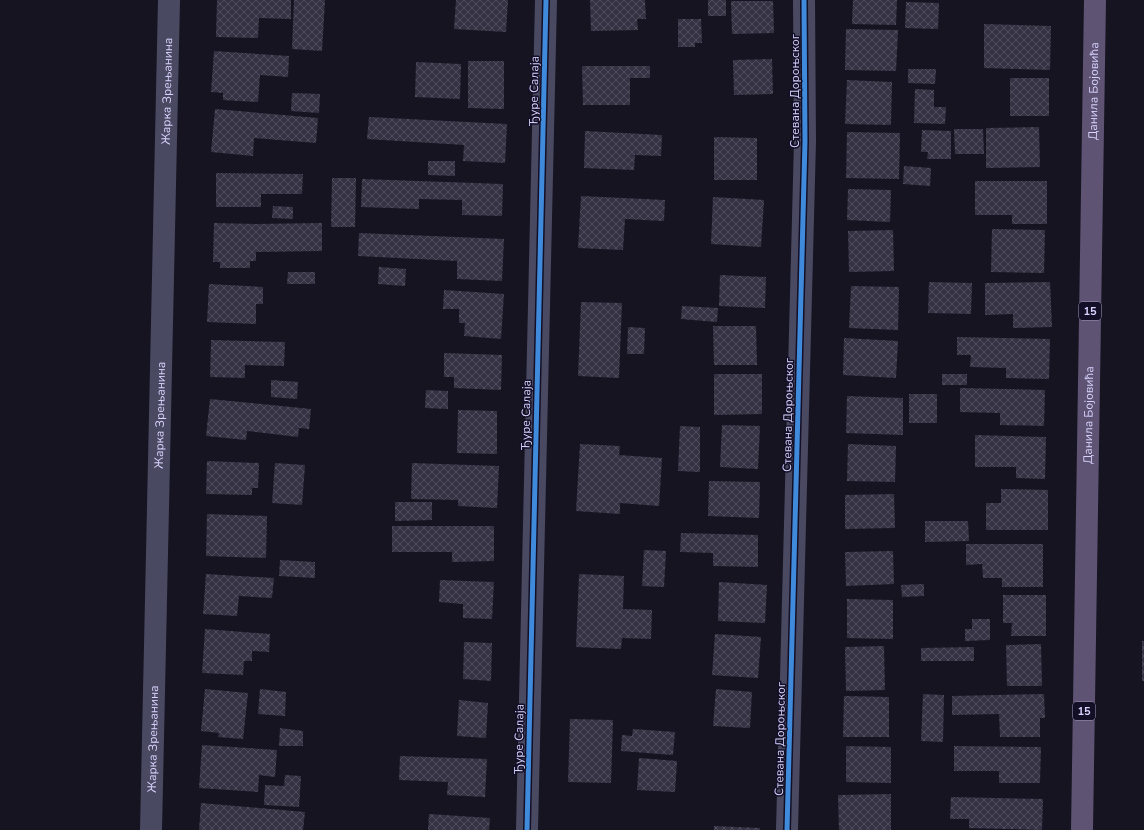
<svg xmlns="http://www.w3.org/2000/svg" width="1144" height="830" viewBox="0 0 1144 830" font-family="'Nunito Sans',sans-serif">
  <style>
    .building { fill: url(#building-cross-hatch) }
    .lines { fill: none; stroke-linecap: round; stroke-linejoin: round }
    .minor { stroke: #4a4962; stroke-width: 22 }
    .major { stroke: #5e5373; stroke-width: 22 }
    .cycleway-casing { stroke: #130f26; stroke-width: 8 }
    .cycleway { stroke: #408adc; stroke-width: 5 }
    .labels { text-anchor: middle; stroke-width: 3; stroke-linejoin: round; paint-order: stroke }
    .shield { fill: #130f26; stroke: #9e99be; stroke-width: 1 }
    .shield-label { font-size: 11px; font-weight: bold; fill: #d9d4ff }
    .street-label { font-size: 12px; fill: #d9d4ff; stroke: #130f26 }
  </style>
  <defs>
    <pattern id="building-cross-hatch" width="8" height="8" patternUnits="userSpaceOnUse"><rect width="8" height="8" fill="#343243"/><path d="M0 0l8 8M0 8l8-8" fill="none" stroke="#514f5f"/></pattern>
  </defs>
  <rect width="100%" height="100%" fill="#161421"/>
  <g class="building">
    <path d="M217,0H291V19L259,18L258,38L216,37Z"/>
    <path d="M294,0H325L322,51L292,49Z"/>
    <path d="M456,0H508L506,32L454,29Z"/>
    <path d="M590,0H645L646,19H637L638,30L591,31Z"/>
    <rect x="708" y="0" width="18" height="16"/>
    <path d="M853,0H897L896,25L852,24Z"/>
    <path d="M731,1H773L774,33L732,34Z"/>
    <path d="M906,2L939,3L938,29L905,28Z"/>
    <path d="M678,19H701L702,43H695V47H678Z"/>
    <path d="M984,24L1051,26L1050,70L984,68Z"/>
    <path d="M846,29L898,30L896,71L845,70Z"/>
    <path d="M214,51L289,56L288,77L260,75L258,102L223,100V93L211,92Z"/>
    <path d="M772,59L773,94L734,95L733,60Z"/>
    <path d="M468,61H504V109L468,108Z"/>
    <path d="M416,62L461,64L460,99L415,97Z"/>
    <path d="M582,66H650V78H630V105H583Z"/>
    <path d="M908,69H936L935,84L908,83Z"/>
    <rect x="1010" y="78" width="39" height="38"/>
    <path d="M847,80L892,82L891,125L845,124Z"/>
    <path d="M915,89L934,90V107H946L945,124L914,123Z"/>
    <path d="M292,93L320,94L319,113L291,111Z"/>
    <path d="M215,109L318,118L316,143L254,138L253,156L211,152Z"/>
    <path d="M369,117L507,124L505,163L463,161L464,145L367,139Z"/>
    <path d="M1039,127L1040,167L986,168V128Z"/>
    <path d="M954,129H983L984,154H955Z"/>
    <path d="M922,130L951,131V159H927L928,152H921Z"/>
    <path d="M585,131L662,135L661,156L635,155L634,170L584,168Z"/>
    <path d="M847,132L900,133L899,179L846,178Z"/>
    <path d="M714,137L757,138V180H714Z"/>
    <path d="M428,161H455V176L428,175Z"/>
    <path d="M904,166L931,168L930,186L903,184Z"/>
    <path d="M216,173L303,174L302,194H261V207H216Z"/>
    <path d="M332,178H356L355,227H331Z"/>
    <path d="M362,179L503,184L502,216L462,215V200L419,199V209L361,207Z"/>
    <path d="M975,181H1047V224H1012V215H975Z"/>
    <path d="M848,189L891,190L890,222L847,220Z"/>
    <path d="M581,196L665,200L664,221L625,219L623,250L578,248Z"/>
    <path d="M713,197L764,200L761,247L711,244Z"/>
    <path d="M273,206L293,207V219L272,218Z"/>
    <path d="M214,223L256,224L322,223V251L256,252V261H250V268H220V262H213Z"/>
    <path d="M992,229L1045,230L1044,273L991,272Z"/>
    <path d="M893,230L894,271L849,272L848,231Z"/>
    <path d="M359,233L504,239L502,281L457,279V261L358,256Z"/>
    <path d="M379,267L406,269L405,286L378,284Z"/>
    <path d="M288,272H315V284H287Z"/>
    <path d="M720,275L766,277L765,308L719,306Z"/>
    <path d="M929,282L972,283L971,314L928,313Z"/>
    <path d="M1050,282L1052,327L1013,328V314L985,315V283Z"/>
    <path d="M209,284L263,287V304H256V324L207,322Z"/>
    <path d="M851,286L899,287L898,330L849,328Z"/>
    <path d="M444,290L504,294L501,339L464,336L465,323H459V309H443Z"/>
    <path d="M581,302L622,303L619,378L578,376Z"/>
    <path d="M682,306L718,308L717,322L681,319Z"/>
    <path d="M713,326H756L757,365H714Z"/>
    <path d="M628,327L645,328L644,354H627Z"/>
    <path d="M957,337L1050,339L1049,379L1006,378V368L970,367L971,355H957Z"/>
    <path d="M844,338L898,341L896,378L843,375Z"/>
    <path d="M211,340L285,342L284,366L245,365V378L210,377Z"/>
    <path d="M444,353L502,355L501,390L454,388V377H444Z"/>
    <path d="M714,374H762V414L714,415Z"/>
    <rect x="942" y="374" width="25" height="11"/>
    <path d="M271,380L298,382L297,399L271,397Z"/>
    <path d="M960,388L1045,390L1044,426L1000,425V413L960,412Z"/>
    <path d="M426,390L448,391V409L425,408Z"/>
    <rect x="909" y="394" width="28" height="29"/>
    <path d="M847,396L903,398V435L846,433Z"/>
    <path d="M210,399L311,409L309,429L299,428L298,437L247,431L246,440L206,436Z"/>
    <path d="M458,410L497,411V454L457,453Z"/>
    <path d="M722,425L760,426L758,469L720,467Z"/>
    <path d="M680,426L700,427V472L678,471Z"/>
    <path d="M975,435L1046,437L1045,479L1016,478V467H975Z"/>
    <path d="M580,444L620,446L619,455L662,458L659,506L620,503V514L576,511Z"/>
    <path d="M848,444L896,446L895,482L847,481Z"/>
    <path d="M207,461L259,463L258,488H252V495L206,494Z"/>
    <path d="M275,463L305,465L302,505L272,503Z"/>
    <path d="M412,463L499,466L497,508L458,506V500L411,499Z"/>
    <path d="M709,481L760,482L759,518L708,516Z"/>
    <path d="M1001,489L1048,490V530H986V503H1001Z"/>
    <path d="M894,494L895,528L845,529V495Z"/>
    <path d="M395,502H432V520L395,521Z"/>
    <path d="M207,514L267,516L266,558L206,556Z"/>
    <path d="M925,521H968L969,541L925,542Z"/>
    <path d="M392,526H494V561L452,562V552H392Z"/>
    <path d="M681,533L758,535V567L713,566V553L680,552Z"/>
    <path d="M966,544H1043V587H1002V578H983L982,564L966,565Z"/>
    <path d="M644,550L666,551L664,587L642,586Z"/>
    <path d="M893,551L894,584L846,586L845,552Z"/>
    <path d="M280,560L315,562V578L279,576Z"/>
    <path d="M206,574L274,578L272,598L239,596L237,616L203,614Z"/>
    <path d="M579,574L624,576L623,609L652,610L651,639L622,638L621,649L576,647Z"/>
    <path d="M440,580L494,582L492,619L463,618V604L439,602Z"/>
    <path d="M719,582L767,585L765,623L718,621Z"/>
    <path d="M924,584V596L902,597L901,585Z"/>
    <path d="M1003,595H1046V636H1011L1012,623H1003Z"/>
    <path d="M847,599L893,600V639L847,638Z"/>
    <path d="M972,619H990V640L965,641V629H972Z"/>
    <path d="M205,629L270,634L269,652L252,651V661H244L243,675L202,673Z"/>
    <path d="M715,634L761,637L758,678L712,675Z"/>
    <rect x="1142" y="641" width="2" height="40"/>
    <path d="M464,642L492,643L491,681L463,679Z"/>
    <path d="M1041,644L1042,686H1007L1006,645Z"/>
    <path d="M884,646L885,690L846,691L845,647Z"/>
    <path d="M974,647V661H921V648Z"/>
    <path d="M205,689L248,693L243,739L218,737L219,733L201,731Z"/>
    <path d="M260,689L286,692L285,716L258,714Z"/>
    <path d="M716,689L752,692L750,728L713,726Z"/>
    <path d="M923,694L944,695L943,742L921,741Z"/>
    <path d="M1044,694L1045,718H1040V737H1000L999,714L952,715V696Z"/>
    <path d="M844,696L889,697V737H843Z"/>
    <path d="M459,700L488,703L486,738L457,736Z"/>
    <path d="M570,719L613,720L611,783L568,782Z"/>
    <path d="M280,728L303,731V746H279Z"/>
    <path d="M633,729L675,732L673,755L621,751L622,735L632,736Z"/>
    <path d="M202,745L277,750L275,777L259,775L258,792L199,788Z"/>
    <path d="M846,746L891,747V783L846,782Z"/>
    <path d="M954,746L1041,747L1040,783H999V771H954Z"/>
    <path d="M400,756L487,759L485,797L447,795L448,782L399,780Z"/>
    <path d="M639,758L677,761L675,792L637,790Z"/>
    <path d="M285,775L301,776L299,807L264,805L265,785L284,786Z"/>
    <path d="M891,794V830H839L838,795Z"/>
    <path d="M951,797L1043,799L1042,830L969,828V819H950Z"/>
    <path d="M201,803L305,812L303,830H199Z"/>
    <path d="M429,814L490,818L489,830H428Z"/>
    <path d="M714,826L760,828V830H714Z"/>
  </g>
  <g class="lines">
    <g class="minor">
      <path id="s1" d="M151,830L169,0"/>
      <path d="M527,830L546,0"/>
      <path d="M787,830L805,141L804,0"/>
    </g>
    <path class="major" id="s2" d="M1082,830L1095,0"/>
    <defs>
      <g id="cycleway">
        <path d="M527,830L546,0"/>
        <path d="M787,830L805,141L804,0"/>
      </g>
    </defs>
    <use href="#cycleway" class="cycleway-casing"/>
    <use href="#cycleway" class="cycleway"/>
  </g>
  <g class="labels">
    <g class="shield">
      <rect x="1079" y="302" width="22" height="18" rx="3"/>
      <rect x="1073" y="702" width="22" height="18" rx="3"/>
    </g>
    <g class="shield-label">
      <text x="1090" y="315">15</text>
      <text x="1084" y="715">15</text>
    </g>
    <g class="street-label">
      <text dy="4" stroke="none"><textPath href="#s1" startOffset="739">Жарка Зрењанина</textPath></text>
      <text transform="translate(534 91) rotate(-89)" y="4">Ђуре Салаја</text>
      <text transform="translate(795 91) rotate(-90)" y="4">Стевана Дороњског</text>
      <text dy="4" stroke="none"><textPath href="#s2" startOffset="739">Данила Бојовића</textPath></text>
      <text dy="4" stroke="none"><textPath href="#s1" startOffset="415">Жарка Зрењанина</textPath></text>
      <text transform="translate(526 415) rotate(-89)" y="4">Ђуре Салаја</text>
      <text transform="translate(788 415) rotate(-89)" y="4">Стевана Дороњског</text>
      <text dy="4" stroke="none"><textPath href="#s2" startOffset="415">Данила Бојовића</textPath></text>
      <text dy="4" stroke="none"><textPath href="#s1" startOffset="91">Жарка Зрењанина</textPath></text>
      <text transform="translate(519 739) rotate(-89)" y="4">Ђуре Салаја</text>
      <text transform="translate(780 739) rotate(-89)" y="4">Стевана Дороњског</text>
    </g>
  </g>
</svg>
